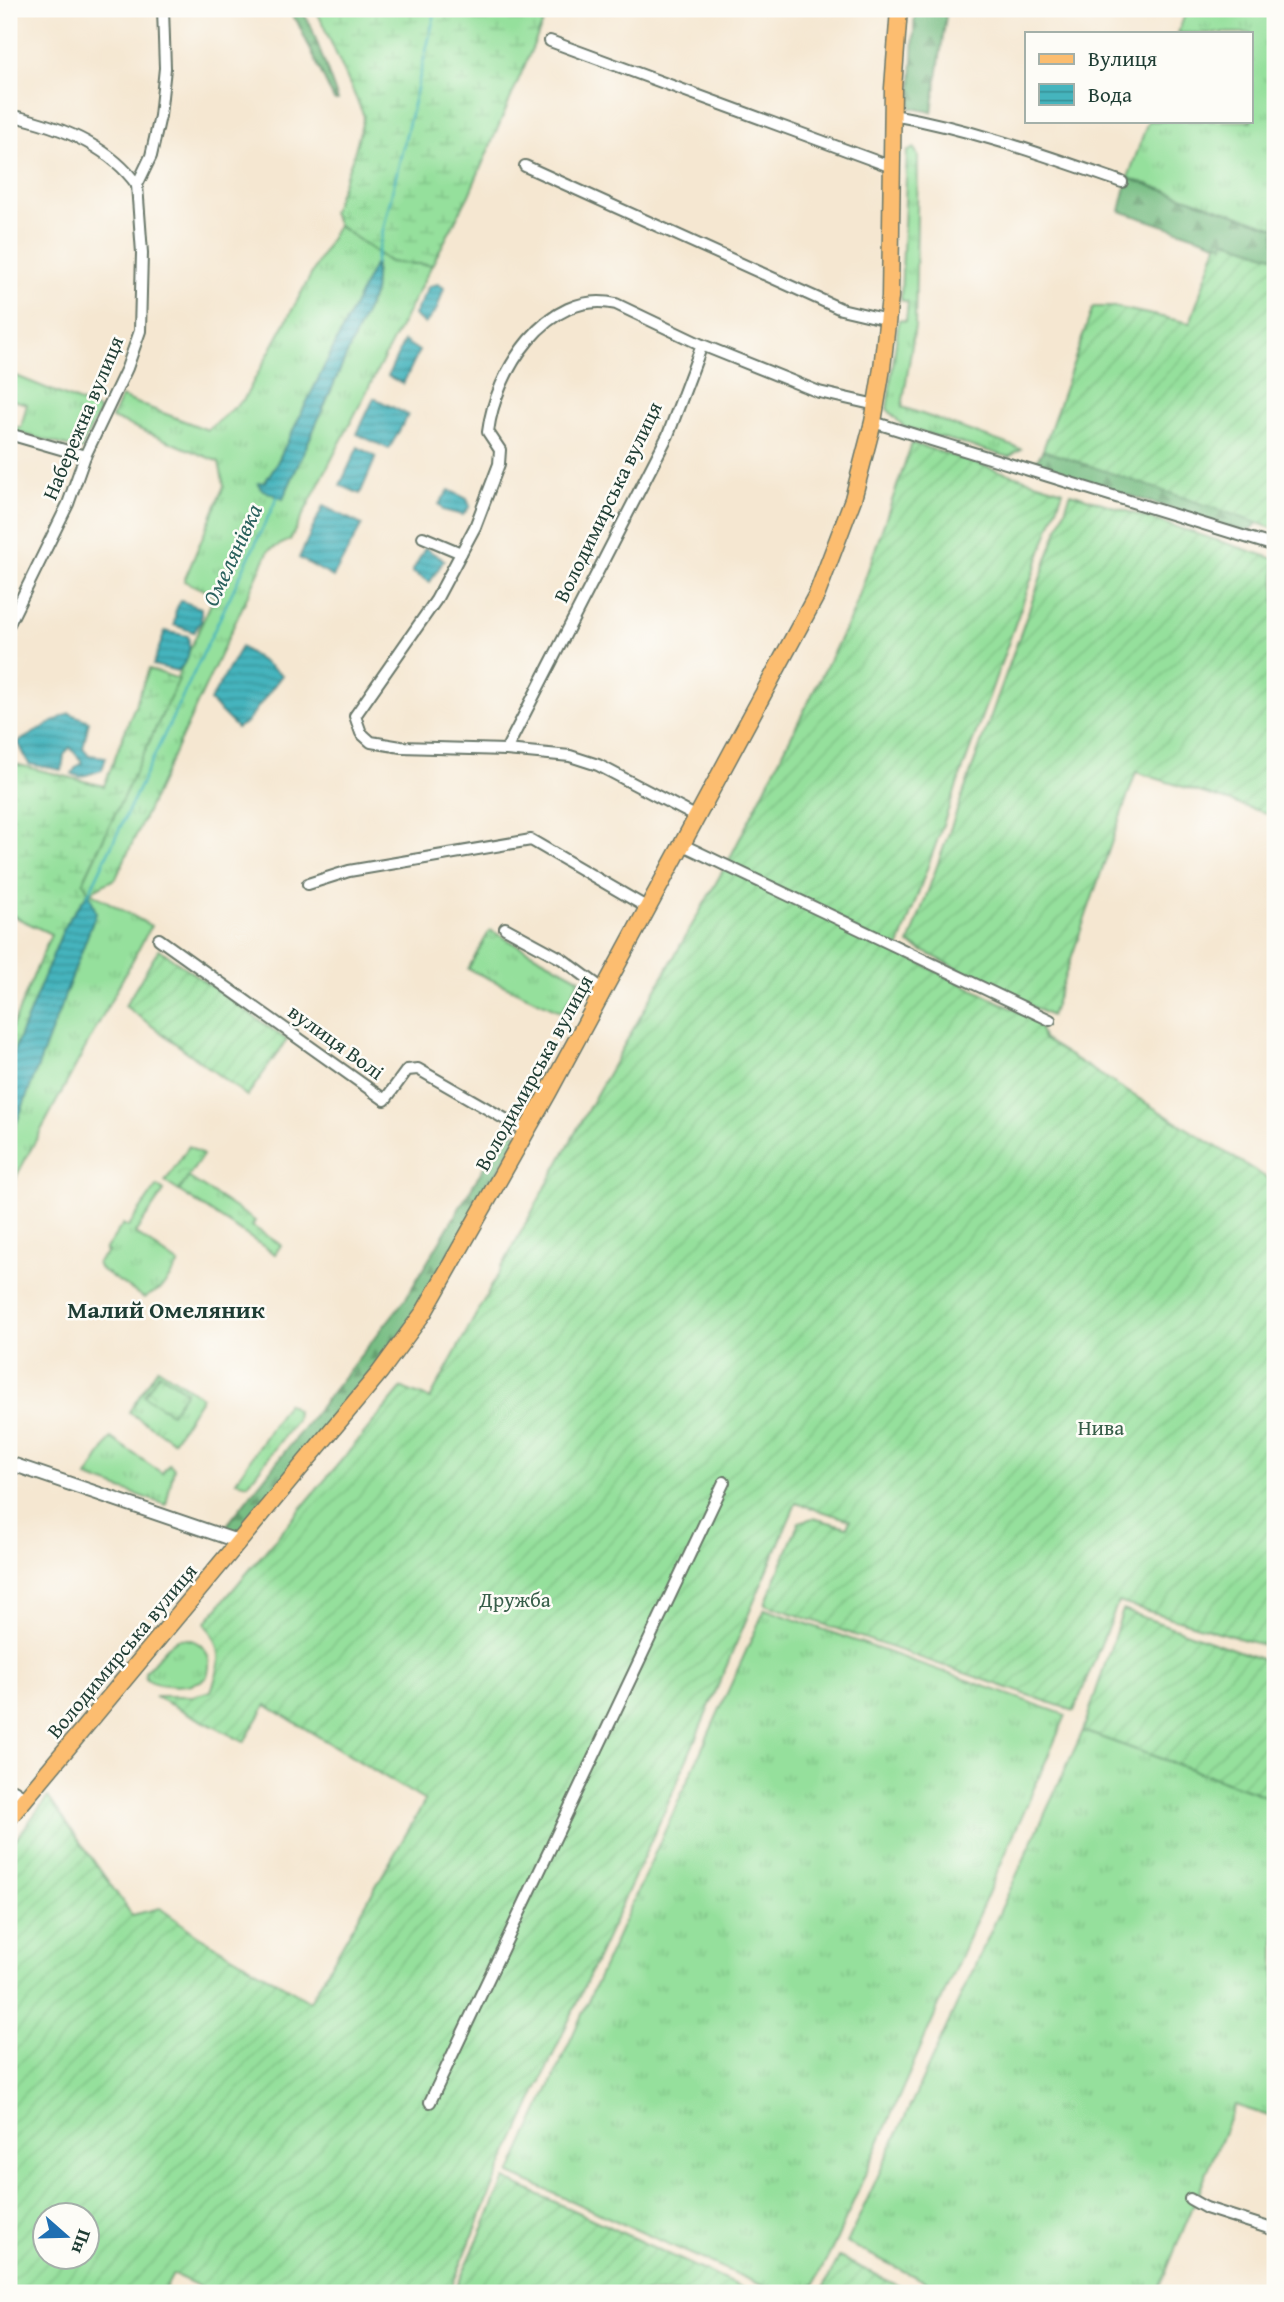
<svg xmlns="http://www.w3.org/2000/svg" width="1284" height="2302" viewBox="0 0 1284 2302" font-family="'Gentium Book Plus',serif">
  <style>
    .grass { fill: url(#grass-tufts); stroke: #5a8e68; stroke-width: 2; fill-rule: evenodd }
    .forest { fill: url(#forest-firs); stroke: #4c7e5c; stroke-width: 2 }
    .wetland { fill: url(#wetland-marsh); stroke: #5a8e68; stroke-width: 2 }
    .park { fill: url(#park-crowns); stroke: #5a8e68; stroke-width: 2 }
    .garden { fill: url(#garden-furrows); stroke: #5a8e68; stroke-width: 2; fill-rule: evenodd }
    .water { fill: url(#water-rules); stroke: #327878; stroke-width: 2 }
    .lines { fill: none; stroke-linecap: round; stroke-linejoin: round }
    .stream { stroke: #45b4bd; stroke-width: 2.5 }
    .minor-casing { stroke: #6a786b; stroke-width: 14 }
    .tertiary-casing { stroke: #6a786b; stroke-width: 16 }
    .primary-casing { stroke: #6a786b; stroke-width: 19 }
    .minor { stroke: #fff; stroke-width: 10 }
    .tertiary { stroke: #fff; stroke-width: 12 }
    .primary { stroke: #fcbd6f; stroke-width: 16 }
    .labels { text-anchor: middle; stroke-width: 5; stroke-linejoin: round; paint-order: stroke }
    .street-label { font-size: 21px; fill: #1f3d34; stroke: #fdfcf7 }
    .park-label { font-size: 21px; fill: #375e49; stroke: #fdfcf7 }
    .water-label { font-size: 23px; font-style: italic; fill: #2a615d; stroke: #fdfcf7 }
    .quarter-label { font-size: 24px; font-weight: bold; fill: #1f3d34; stroke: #fdfcf7 }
  </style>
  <defs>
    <pattern id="grass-tufts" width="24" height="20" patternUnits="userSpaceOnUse" patternTransform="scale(1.75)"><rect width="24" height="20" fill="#95e09c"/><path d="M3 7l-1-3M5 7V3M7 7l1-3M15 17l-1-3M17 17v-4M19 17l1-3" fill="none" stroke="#80c187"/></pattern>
    <pattern id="forest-firs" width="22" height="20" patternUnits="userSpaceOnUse" patternTransform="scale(1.75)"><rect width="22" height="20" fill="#78be84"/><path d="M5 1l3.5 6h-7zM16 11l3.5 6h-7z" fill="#629c6d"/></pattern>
    <pattern id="wetland-marsh" width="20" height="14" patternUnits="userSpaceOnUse" patternTransform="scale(1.75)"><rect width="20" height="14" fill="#95e09c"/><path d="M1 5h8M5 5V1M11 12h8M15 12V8" fill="none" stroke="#80c187"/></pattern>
    <pattern id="park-crowns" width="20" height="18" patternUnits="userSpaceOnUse" patternTransform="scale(1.75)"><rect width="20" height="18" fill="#95e09c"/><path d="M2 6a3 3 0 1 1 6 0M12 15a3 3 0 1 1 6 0" fill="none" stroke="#80c187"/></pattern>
    <pattern id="garden-furrows" width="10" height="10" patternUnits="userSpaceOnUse" patternTransform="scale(1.75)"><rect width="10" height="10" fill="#95e09c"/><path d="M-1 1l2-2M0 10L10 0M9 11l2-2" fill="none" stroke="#80c187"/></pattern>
    <pattern id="water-rules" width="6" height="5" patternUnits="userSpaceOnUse" patternTransform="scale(1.75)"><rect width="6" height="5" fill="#45b4bd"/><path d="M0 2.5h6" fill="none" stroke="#39949a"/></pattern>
  </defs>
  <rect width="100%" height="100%" fill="#fdfcf7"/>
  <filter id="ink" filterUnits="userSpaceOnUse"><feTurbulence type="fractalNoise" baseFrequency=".0143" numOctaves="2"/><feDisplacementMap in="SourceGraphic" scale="14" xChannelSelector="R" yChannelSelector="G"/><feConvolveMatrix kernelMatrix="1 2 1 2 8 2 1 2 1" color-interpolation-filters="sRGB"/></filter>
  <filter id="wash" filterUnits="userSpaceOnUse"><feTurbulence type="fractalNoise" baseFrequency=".00686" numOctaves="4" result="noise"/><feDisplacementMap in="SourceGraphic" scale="28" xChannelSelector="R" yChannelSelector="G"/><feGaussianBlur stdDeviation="1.57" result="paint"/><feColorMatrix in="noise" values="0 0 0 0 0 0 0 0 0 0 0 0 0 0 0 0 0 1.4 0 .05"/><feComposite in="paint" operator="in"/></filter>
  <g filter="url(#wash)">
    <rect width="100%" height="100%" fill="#f5e7d1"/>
    <g class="grass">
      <path d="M1187,9H1275V228L1128,178L1148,121H1251V33H1178Z"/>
      <path d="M914,148L918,156L915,326L902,407L1021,449L1009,457L904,427L887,409L899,320L906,321L908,302L901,300L907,152Z"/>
      <path d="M338,225L390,262L432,265L290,540L269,550L116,878L90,892L151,926L17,1175L9,1201V1143L96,913L83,882L215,595L184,581L224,486L219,462L112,418L121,397L208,430L244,399ZM376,263L374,293L283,499L259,484L265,482L277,463Z"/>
      <path d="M9,373L100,410L81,450L9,430V425L21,428L27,404L9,399Z"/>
      <path d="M490,930L580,979L562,1012L468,969Z"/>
      <path d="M188,1177L255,1221L252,1226L281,1245L275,1254L179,1191Z"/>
      <path d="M157,1186L164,1191L135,1233L179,1264L162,1288L144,1298L99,1268L97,1262L108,1252L105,1250L123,1224L128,1227Z"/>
      <path d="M158,1368L202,1397L173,1441L129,1412Z"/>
      <path d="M287,1403L297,1411L296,1420L248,1484L236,1481Z"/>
      <path d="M111,1438L162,1473L169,1464L174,1468L166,1505L87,1477Z"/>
      <path d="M765,1609L1066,1715L836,2241L810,2293H779L510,2174Z"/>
      <path d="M178,1639C201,1636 216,1657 206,1678C192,1688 161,1688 146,1679L145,1672L167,1647Z"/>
      <path d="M1083,1731L1275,1799V2118L1235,2105L1157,2293H966L926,2282L847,2243Z"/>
    </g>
    <g class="forest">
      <path d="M286,9H301L311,26L338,100H334L297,21Z"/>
      <path d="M915,9H947L932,112L911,108Z"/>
      <path d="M1128,178L1275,228V257L1226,240L1223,245L1120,211Z"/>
      <path d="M1043,450L1259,521L1253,528L1244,531L1050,471L1040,466L1037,460Z"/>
      <path d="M507,1128L519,1135L419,1309L364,1383L239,1532L223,1530L406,1298Z"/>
    </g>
    <g class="wetland">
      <path d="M316,9H549L469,195L432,265L390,262L338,225L332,212L354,154L364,116Z"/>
      <path d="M149,669L179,679L83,882L89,892L66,923L9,1063V1034L51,934L9,914V769L11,763L104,786Z"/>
    </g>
    <g class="park">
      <path d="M189,1146L203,1155L179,1191L165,1182Z"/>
      <path d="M159,1373L186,1391L171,1413L144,1396Z"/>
    </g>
    <g class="garden">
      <path d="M1225,240L1275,257V529L1043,450L1093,307H1115L1190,323L1218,242L1223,245Z"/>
      <path d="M912,443L1063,491L897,952L1024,1014L1039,1024L1043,1039L1275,1183V1649L1118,1602L1074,1711L765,1604L799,1522L813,1518L847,1527L850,1520L796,1503L669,1801L495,2182L449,2293H214L173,2274L163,2293H9V1848L48,1797L132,1915L160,1908L197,1935L310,2001L425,1801L266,1705L244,1742L154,1696H193L211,1691C222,1663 224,1648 205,1623L402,1388L430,1399L592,1102L730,858L853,613ZM46,2214H88V2256H46Z"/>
      <path d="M1071,493L1275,559V816L1136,772L1051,1016L909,944Z"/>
      <path d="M159,949L287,1040L247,1096L125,1006Z"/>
      <path d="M1123,1610L1275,1664V1799L1083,1731Z"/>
      <path d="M505,2179L753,2293H454Z"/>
      <path d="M839,2257L913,2293H821Z"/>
    </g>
    <g class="water">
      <path d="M376,261L374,293L283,499L261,489L258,483L265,482L277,463Z"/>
      <path d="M438,284L444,288L437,309L425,324L414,315L429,286Z"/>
      <path d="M404,341L419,351L403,384L388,376Z"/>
      <path d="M374,398L408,415L389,449L357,434Z"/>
      <path d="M358,447L376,457L360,494L340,485Z"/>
      <path d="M449,490L467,499L470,506L463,515L443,510L439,504Z"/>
      <path d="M323,506L362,525L333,577L299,558Z"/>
      <path d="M425,548L444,560L430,582L412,572Z"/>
      <path d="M181,601L201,608V621L194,632L174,625L176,609Z"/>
      <path d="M165,631L188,636C191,651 189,661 177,671L153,665Z"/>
      <path d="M241,647L282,675L246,723L237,728L210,701Z"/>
      <path d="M69,713L89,721L83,748L89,755L106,757L102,770L80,777L72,774L76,767L83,763L70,747L64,755L62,770L29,764L18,742Z"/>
      <path d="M89,892L96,913L9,1143V1063L66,923Z"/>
    </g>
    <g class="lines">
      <g class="stream">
        <path d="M375,264L436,9"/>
        <path d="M88,895L278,496"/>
      </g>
    </g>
  </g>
  <g filter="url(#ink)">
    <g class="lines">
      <defs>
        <g id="minor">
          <path d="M550,41L892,167"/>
          <path d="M9,115C56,125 108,144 137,185"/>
          <path d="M893,115C972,129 1047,156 1122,182"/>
          <path d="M525,166L841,309L888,320"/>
          <path d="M873,422L1275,546"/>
          <path d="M9,434L85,456"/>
          <path d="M423,537L461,553"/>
          <path d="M9,624L68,504L85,456L127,368L140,331L142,253L137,185L151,156L160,116L165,68L163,9"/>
          <path d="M506,750L668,435L702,345L819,392L876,405"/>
          <path d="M697,817L598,765L570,756L506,750L401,747L371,742L361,733L355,716L436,600L475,527L499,464L500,450L488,432C495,373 547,288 616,304L702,345"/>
          <path d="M683,845L1050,1020"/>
          <path d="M308,884L349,871L531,840L648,908"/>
          <path d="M505,928L562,959L604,990"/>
          <path d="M159,939L385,1100L407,1070L418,1069L526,1131"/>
          <path d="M9,1793L14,1790L26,1798"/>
          <path d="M430,2102L724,1482"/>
          <path d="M1190,2199L1206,2208L1275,2230"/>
        </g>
        <path id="tertiary" d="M9,1463L240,1542"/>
        <path id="primary" d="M9,1818L380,1372L424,1312L548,1093L817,594L853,499L873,422L882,368L890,297L893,88L899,9"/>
      </defs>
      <use href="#minor" class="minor-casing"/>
      <use href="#tertiary" class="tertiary-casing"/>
      <use href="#primary" class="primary-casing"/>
      <use href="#minor" class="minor"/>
      <use href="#tertiary" class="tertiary"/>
      <use href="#primary" class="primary"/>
    </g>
  </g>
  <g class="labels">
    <g class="street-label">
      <text transform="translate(83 418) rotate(-67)" y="7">Набережна вулиця</text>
      <text transform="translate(608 502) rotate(-64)" y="7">Володимирська вулиця</text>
      <text transform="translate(336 1042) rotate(36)" y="7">вулиця Волі</text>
      <text transform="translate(534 1073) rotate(-61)" y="7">Володимирська вулиця</text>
      <text transform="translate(122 1651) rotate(-50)" y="7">Володимирська вулиця</text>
    </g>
    <g class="park-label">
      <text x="1101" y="1435">Нива</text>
      <text x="515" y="1607">Дружба</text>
    </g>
    <g class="water-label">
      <text transform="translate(232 555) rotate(-65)" y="8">Омелянівка</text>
    </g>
    <g class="quarter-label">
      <text x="166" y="1318">Малий Омеляник</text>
    </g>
  </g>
  <rect width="1284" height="2302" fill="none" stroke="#fdfcf7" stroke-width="35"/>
  <rect x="1025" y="32" width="228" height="91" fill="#fdfcf7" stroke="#a4b0a9" stroke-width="2"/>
  <rect x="1039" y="54" width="35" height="10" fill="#fcbd6f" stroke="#a4b0a9" stroke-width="2"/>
  <text x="1088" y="66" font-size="21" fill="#1f3d34">Вулиця</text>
  <rect x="1039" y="84" width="35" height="21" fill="url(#water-rules)" stroke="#a4b0a9" stroke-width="2"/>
  <text x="1088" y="102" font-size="21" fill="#1f3d34">Вода</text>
  <g transform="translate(66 2236) rotate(110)"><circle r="33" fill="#fdfcf7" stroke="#a4b0a9" stroke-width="2"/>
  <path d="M0-5L12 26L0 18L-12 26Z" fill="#1f6fb2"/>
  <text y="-10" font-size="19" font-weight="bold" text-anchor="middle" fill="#1f3d34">Пн</text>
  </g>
</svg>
